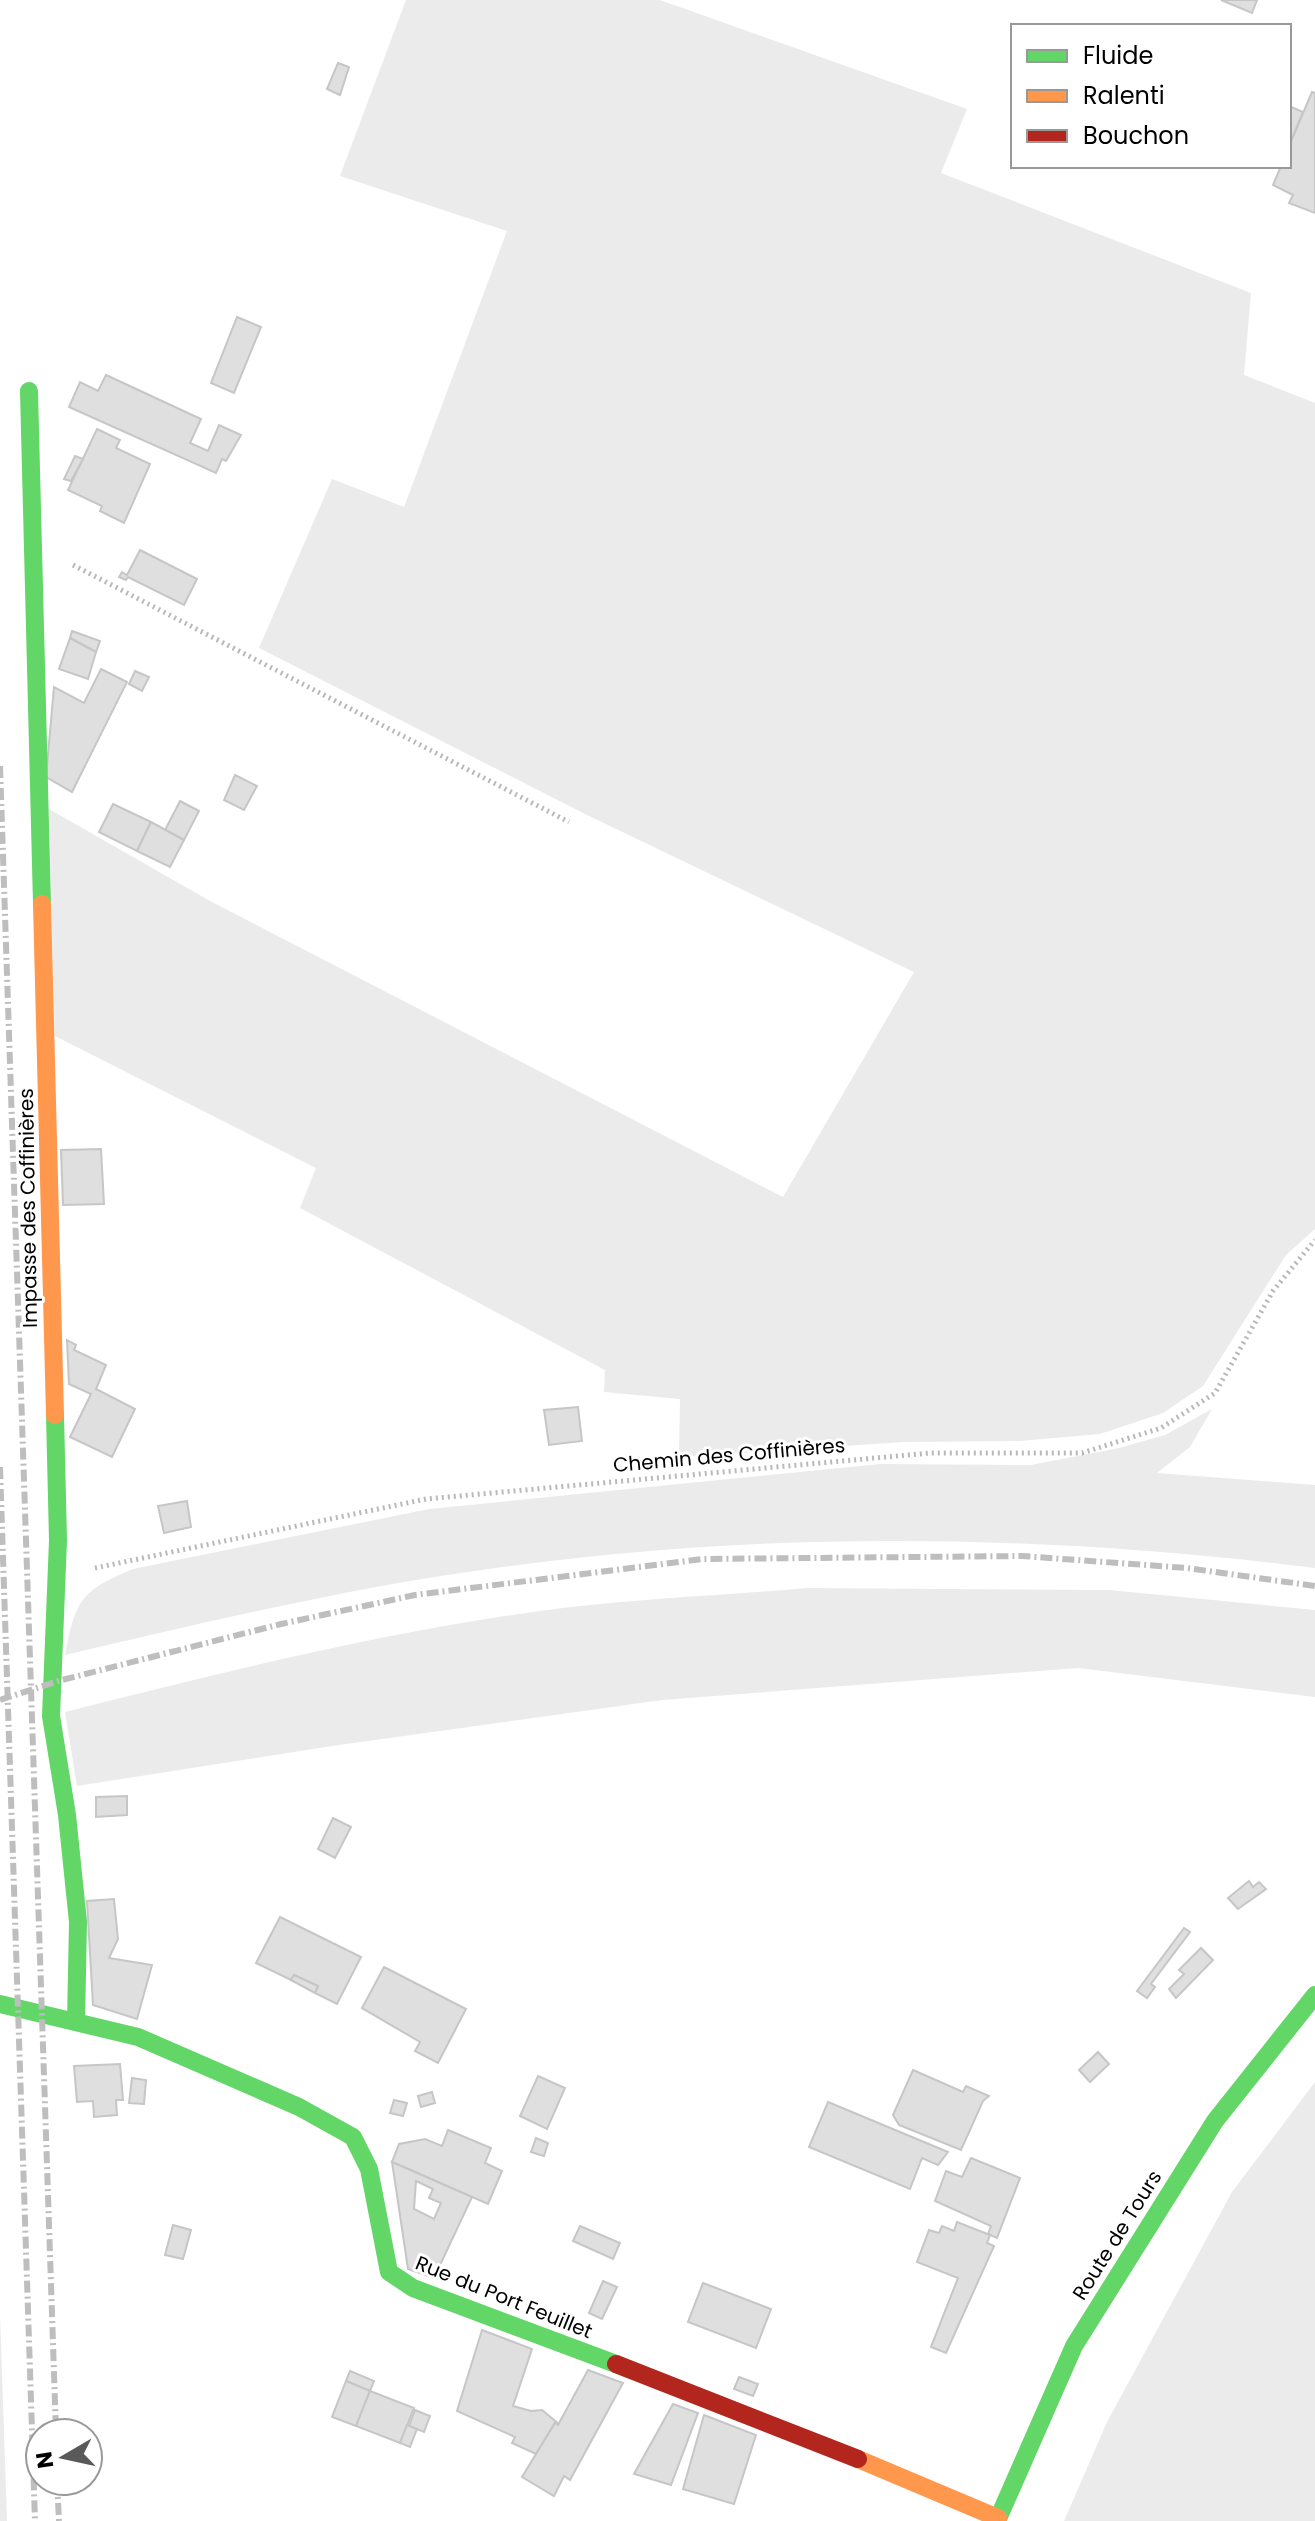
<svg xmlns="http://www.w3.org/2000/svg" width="1315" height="2521" viewBox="0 0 1315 2521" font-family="Poppins,sans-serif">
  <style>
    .green { fill: #ebebeb }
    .building { fill: #dfdfdf; stroke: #c6c6c6; stroke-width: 2; fill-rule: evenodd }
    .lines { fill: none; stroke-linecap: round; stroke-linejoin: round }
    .path { stroke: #b9b9b9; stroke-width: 5; stroke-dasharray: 2 4; stroke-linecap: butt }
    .fast { stroke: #63d668; stroke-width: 18 }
    .slow { stroke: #ff974d; stroke-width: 18 }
    .jam { stroke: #b3261e; stroke-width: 18 }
    .rail { stroke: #bebebe; stroke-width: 6; stroke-dasharray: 12 4 2 4; stroke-linecap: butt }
    .labels { text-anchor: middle; stroke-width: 6; stroke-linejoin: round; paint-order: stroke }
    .street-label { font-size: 20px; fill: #000; stroke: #fff }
  </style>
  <rect width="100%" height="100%" fill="#fff"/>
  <g class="green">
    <path d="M406,0H660L967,109L941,173L1251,293L1244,375L1315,403V1229L1286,1255L1203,1386L1163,1413L1100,1434L1020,1441L904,1442L679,1457L680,1399L604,1392L605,1370L300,1208L316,1168L55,1036L49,809L210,901L783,1197L914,972L583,813L259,648L332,479L404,507L507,231L340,176Z"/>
    <path d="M1212,1409L1190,1447L1157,1473L1315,1485V1568C1050,1535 783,1530 518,1565C365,1584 215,1620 65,1655C76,1600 80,1591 133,1569L429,1509L880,1464L1031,1465L1119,1448L1165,1435Z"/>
    <path d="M807,1588L1109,1590L1315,1610V1697L1078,1668L662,1700L332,1746L77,1786L65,1712C231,1670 400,1628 571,1607C649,1598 729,1595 807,1588Z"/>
    <path d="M1315,2082V2521H1064L1107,2422L1232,2192Z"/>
    <path d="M0,2315L7,2521H0Z"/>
  </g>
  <g class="building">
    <path d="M1221,0H1257L1252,13Z"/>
    <path d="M338,63L349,67L340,95L327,89Z"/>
    <path d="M1312,92L1315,93V213L1289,203L1293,195L1273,185L1281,166H1289V146Z"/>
    <path d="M1289,106L1303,112L1289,146Z"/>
    <path d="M237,317L261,327L234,393L211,383Z"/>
    <path d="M106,375L201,419L190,443L208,451L219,425L241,435L226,461L222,459L216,473L69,407L80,382L98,391Z"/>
    <path d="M97,429L120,440L116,448L150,464L124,523L100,511L102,506L68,490Z"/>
    <path d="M75,456L83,459L71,481L64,479Z"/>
    <path d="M140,550L197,579L184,605L128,577L126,580L119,577L122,572L127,575Z"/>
    <path d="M72,631L100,641L96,652L70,638Z"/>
    <path d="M70,638L96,652L88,679L59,669Z"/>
    <path d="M101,669L127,682L72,792L46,777L54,687L84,703Z"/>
    <path d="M135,671L149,677L142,691L129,684Z"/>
    <path d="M235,775L257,786L244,810L224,800Z"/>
    <path d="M180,801L199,811L184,840L165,830Z"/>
    <path d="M113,804L151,822L137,851L99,832Z"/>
    <path d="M151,822L184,840L170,867L137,851Z"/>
    <path d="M101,1149L104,1204L63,1205L61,1150Z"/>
    <path d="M67,1340L76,1345L74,1350L106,1365L96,1389L135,1409L112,1457L70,1437L91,1394L69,1384Z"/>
    <path d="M578,1407L582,1441L549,1445L544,1410Z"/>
    <path d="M187,1501L191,1527L164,1533L158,1506Z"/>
    <path d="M127,1796V1815L96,1817V1797Z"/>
    <path d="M333,1818L351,1827L335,1858L318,1849Z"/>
    <path d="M1249,1881L1253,1887L1259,1882L1266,1889L1238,1909L1228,1898Z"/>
    <path d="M114,1899L118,1939L109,1958L152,1965L137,2019L93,2005L87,1901Z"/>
    <path d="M280,1917L361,1957L337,2004L315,1993L318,1986L294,1975L291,1980L256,1963Z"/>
    <path d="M1184,1928L1190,1932L1151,1984L1155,1987L1147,1998L1137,1991Z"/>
    <path d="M1201,1948L1213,1960L1176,1998L1169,1989L1184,1974L1179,1970Z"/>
    <path d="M384,1967L466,2009L438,2063L415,2051L420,2042L362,2008Z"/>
    <path d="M294,1975L318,1986L315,1993L291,1980Z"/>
    <path d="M1098,2052L1109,2064L1090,2082L1079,2070Z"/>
    <path d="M120,2064L123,2100H116L117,2115L94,2117L93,2101L77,2102L74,2066Z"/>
    <path d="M913,2070L963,2092L966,2086L989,2096L983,2101L961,2150L899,2125L893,2115Z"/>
    <path d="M538,2076L565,2088L547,2129L520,2116Z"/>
    <path d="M132,2078L146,2080L144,2104L129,2103Z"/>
    <path d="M432,2092L435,2103L421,2107L418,2096Z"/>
    <path d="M394,2100L407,2103L403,2116L390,2113Z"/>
    <path d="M828,2102L948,2152L938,2165L922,2158L910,2189L809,2147Z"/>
    <path d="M448,2130L491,2148L485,2163L502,2171L488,2204L392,2162L399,2144L425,2139L442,2146Z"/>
    <path d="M536,2138L548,2143L544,2156L531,2152Z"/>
    <path d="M971,2158L1020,2178L997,2238L988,2234L991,2226L935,2201L946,2171L962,2177Z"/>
    <path d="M392,2162L472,2197L434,2278L408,2269ZM416,2181L433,2189L429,2198L441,2203L434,2219L414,2209Z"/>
    <path d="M957,2222L990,2235L987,2243L994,2246L946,2353L931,2347L958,2278L917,2262L929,2230L939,2233L942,2226L954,2231Z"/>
    <path d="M173,2225L191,2230L183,2259L165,2255Z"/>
    <path d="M580,2226L620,2243L613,2259L573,2241Z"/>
    <path d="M603,2281L617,2287L602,2319L589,2313Z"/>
    <path d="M703,2283L771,2309L756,2348L688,2322Z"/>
    <path d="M482,2330L532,2349L513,2406L531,2411L542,2410L559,2424L555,2423L536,2454L512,2443L515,2437L457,2411Z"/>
    <path d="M588,2370L623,2383L570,2480L564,2476L554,2496L522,2477L555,2423L558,2425Z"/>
    <path d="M350,2371L374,2381L370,2391L346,2381Z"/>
    <path d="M739,2377L758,2384L753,2396L734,2389Z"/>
    <path d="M346,2381L370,2391L356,2426L332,2417Z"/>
    <path d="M370,2391L414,2408L400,2443L356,2426Z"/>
    <path d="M673,2404L698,2413L671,2485L634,2474Z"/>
    <path d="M415,2410L430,2416L424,2432L409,2426Z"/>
    <path d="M704,2415L756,2435L734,2504L683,2489Z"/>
    <path d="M407,2425L417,2429L410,2447L400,2443Z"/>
  </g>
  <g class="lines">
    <g class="path">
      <path d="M73,565L569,822"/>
      <path d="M95,1568L426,1499L930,1453H1082L1161,1428L1215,1393L1273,1291L1315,1240"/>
    </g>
    <g class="fast">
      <path d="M29,391L42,904"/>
      <path d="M55,1415L58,1540L51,1716L67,1815L78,1922L76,2022"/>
      <path d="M0,2004L138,2037L299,2107L353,2137L369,2169L389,2272L413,2288L616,2364"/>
      <path d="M997,2521L1074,2346L1215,2121L1315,1995"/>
    </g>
    <g class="slow">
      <path d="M42,904L55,1415"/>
      <path d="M858,2459L998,2518"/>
    </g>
    <path class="jam" d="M616,2364L858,2459"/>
    <g class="rail">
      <path d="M0,766L56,2433"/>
      <path d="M0,1467L35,2521"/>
      <path d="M0,1700L58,1681L281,1624L415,1595L703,1559L1022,1556L1187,1568L1315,1586"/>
      <path d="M57,2481L59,2521"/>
    </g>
  </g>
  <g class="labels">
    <g class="street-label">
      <text transform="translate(28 1208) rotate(-91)" y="7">Impasse des Coffinières</text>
      <text transform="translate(729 1455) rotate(-5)" y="7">Chemin des Coffinières</text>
      <text transform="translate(1117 2235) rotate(-58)" y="7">Route de Tours</text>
      <text transform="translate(504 2297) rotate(22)" y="7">Rue du Port Feuillet</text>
    </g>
  </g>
  <rect x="1011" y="24" width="280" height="144" fill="#ffffff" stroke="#999999" stroke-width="2"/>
  <rect x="1027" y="50" width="40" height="12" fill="#63d668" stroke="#999999" stroke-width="2"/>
  <text x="1083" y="64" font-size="24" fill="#000000">Fluide</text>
  <rect x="1027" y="90" width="40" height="12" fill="#ff974d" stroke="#999999" stroke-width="2"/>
  <text x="1083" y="104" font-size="24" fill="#000000">Ralenti</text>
  <rect x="1027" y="130" width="40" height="12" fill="#b3261e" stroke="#999999" stroke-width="2"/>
  <text x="1083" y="144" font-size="24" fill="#000000">Bouchon</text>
  <g transform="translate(64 2457) rotate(261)"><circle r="38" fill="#ffffff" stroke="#999999" stroke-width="2"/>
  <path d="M0-6L14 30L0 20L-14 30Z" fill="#595959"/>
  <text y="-12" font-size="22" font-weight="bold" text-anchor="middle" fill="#000000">N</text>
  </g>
</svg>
